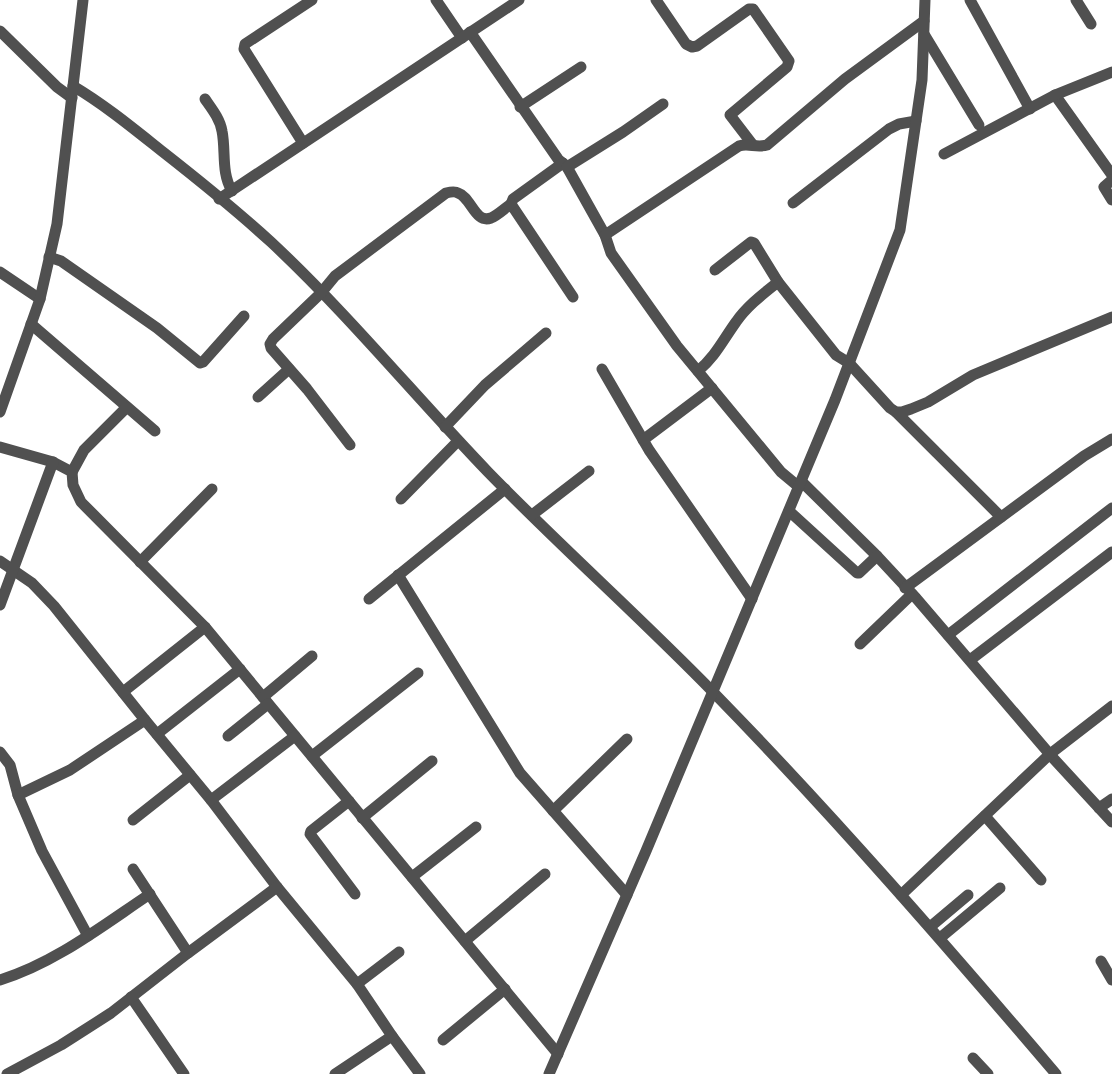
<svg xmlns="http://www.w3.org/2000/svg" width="1112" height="1074" viewBox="0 0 1112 1074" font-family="'Source Sans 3',sans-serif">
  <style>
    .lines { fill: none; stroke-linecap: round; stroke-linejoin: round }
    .minor { stroke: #505050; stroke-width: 11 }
  </style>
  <rect width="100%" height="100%" fill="#fff"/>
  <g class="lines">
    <g class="minor">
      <path d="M436,0L462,38"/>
      <path d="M656,0L686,44L692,47L697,46L749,9H753L789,61L787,67L730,115L753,145"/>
      <path d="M970,0L1030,109"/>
      <path d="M1076,0L1091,24"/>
      <path d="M0,31L57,87L72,98"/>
      <path d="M470,32L558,159L567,167L605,235L611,253L677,346L781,472L799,487"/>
      <path d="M924,34L979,125"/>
      <path d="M73,86C105,105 134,129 163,152C200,181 237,211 271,242C348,314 415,396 488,472C561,547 640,617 714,693C833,815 945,944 1056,1074"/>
      <path d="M1055,95L1112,175"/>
      <path d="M205,99C212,109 220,119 222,131C226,151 221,173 232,191"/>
      <path d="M520,107L581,67"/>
      <path d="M303,143L244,49L245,44L312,0"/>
      <path d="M944,154L1055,95L1112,72"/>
      <path d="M563,163L513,199L511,204L573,297"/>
      <path d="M567,167L623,132L663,104"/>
      <path d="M1112,180L1104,187L1112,200"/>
      <path d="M219,199L519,0"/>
      <path d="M793,203L889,129L899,124L916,121"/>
      <path d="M605,235L739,146C748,143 757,148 767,145L845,79L924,21"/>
      <path d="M49,257L61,261L157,328L200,363L203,362L244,316"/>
      <path d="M715,270L751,242L754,243L778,282L836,355L849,363L890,408L896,412H902L911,409L928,402L973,375L1112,317"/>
      <path d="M0,272L40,299"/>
      <path d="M31,324L155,431"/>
      <path d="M602,369L649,450L752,599"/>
      <path d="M698,371C715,357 723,340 736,322C747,306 763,294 778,282"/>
      <path d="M258,397L289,369"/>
      <path d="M0,412L40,299L57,224L83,0"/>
      <path d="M896,412L1001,517"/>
      <path d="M445,427L485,385L546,333"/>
      <path d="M643,440L712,388"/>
      <path d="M350,445L307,389L271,348L270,344L273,339L321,293L335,276L446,193C450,192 455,191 458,193C471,197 475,224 491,218C498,215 505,208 511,204"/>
      <path d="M0,447L53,462L72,472L73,485L81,502L205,627L558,1054"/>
      <path d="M72,472L84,450L126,408"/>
      <path d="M801,481L877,556L916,598L1053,758L1112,822"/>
      <path d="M401,499L458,441"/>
      <path d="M789,511L857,573H859L877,556"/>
      <path d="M532,515L589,471"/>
      <path d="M0,561L32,583L54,606L145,720L211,800L277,887L357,984L392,1036"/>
      <path d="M140,562L212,489"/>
      <path d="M398,575L520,773L627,895"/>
      <path d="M905,588L1084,456L1112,439"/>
      <path d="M369,599L505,489"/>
      <path d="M0,605L53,462"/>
      <path d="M948,635L1112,508"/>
      <path d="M860,644L912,594"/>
      <path d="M970,660L1112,552"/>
      <path d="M123,692L205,627"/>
      <path d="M263,697L312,656"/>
      <path d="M157,734L240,669"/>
      <path d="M228,736L268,704"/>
      <path d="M0,752L10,765L18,795"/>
      <path d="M312,756L418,673"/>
      <path d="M211,800L295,736"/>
      <path d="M349,801L311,831L310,834L355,894"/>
      <path d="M1099,808L1112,799"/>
      <path d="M553,811L627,739"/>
      <path d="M985,816L1041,880"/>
      <path d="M362,818L432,761"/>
      <path d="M133,820L190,775"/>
      <path d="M133,869L188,953"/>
      <path d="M412,877L476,827"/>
      <path d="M901,895L1050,754L1112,706"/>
      <path d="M930,927L968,895"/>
      <path d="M88,936L42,851L18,795L70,770L145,720"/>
      <path d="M940,938L1000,888"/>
      <path d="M465,941L545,874"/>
      <path d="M1101,961L1112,980"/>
      <path d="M0,980C55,963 102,926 150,894"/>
      <path d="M357,984L399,952"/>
      <path d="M131,997L184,1074"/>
      <path d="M443,1040L505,989"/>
      <path d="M973,1058L988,1074"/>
      <path d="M7,1074L61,1045L111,1013L188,953L277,887"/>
      <path d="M335,1074L392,1036L420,1074"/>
      <path d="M549,1074L646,851L835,400L900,230L922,80L925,0"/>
    </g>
  </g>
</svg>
